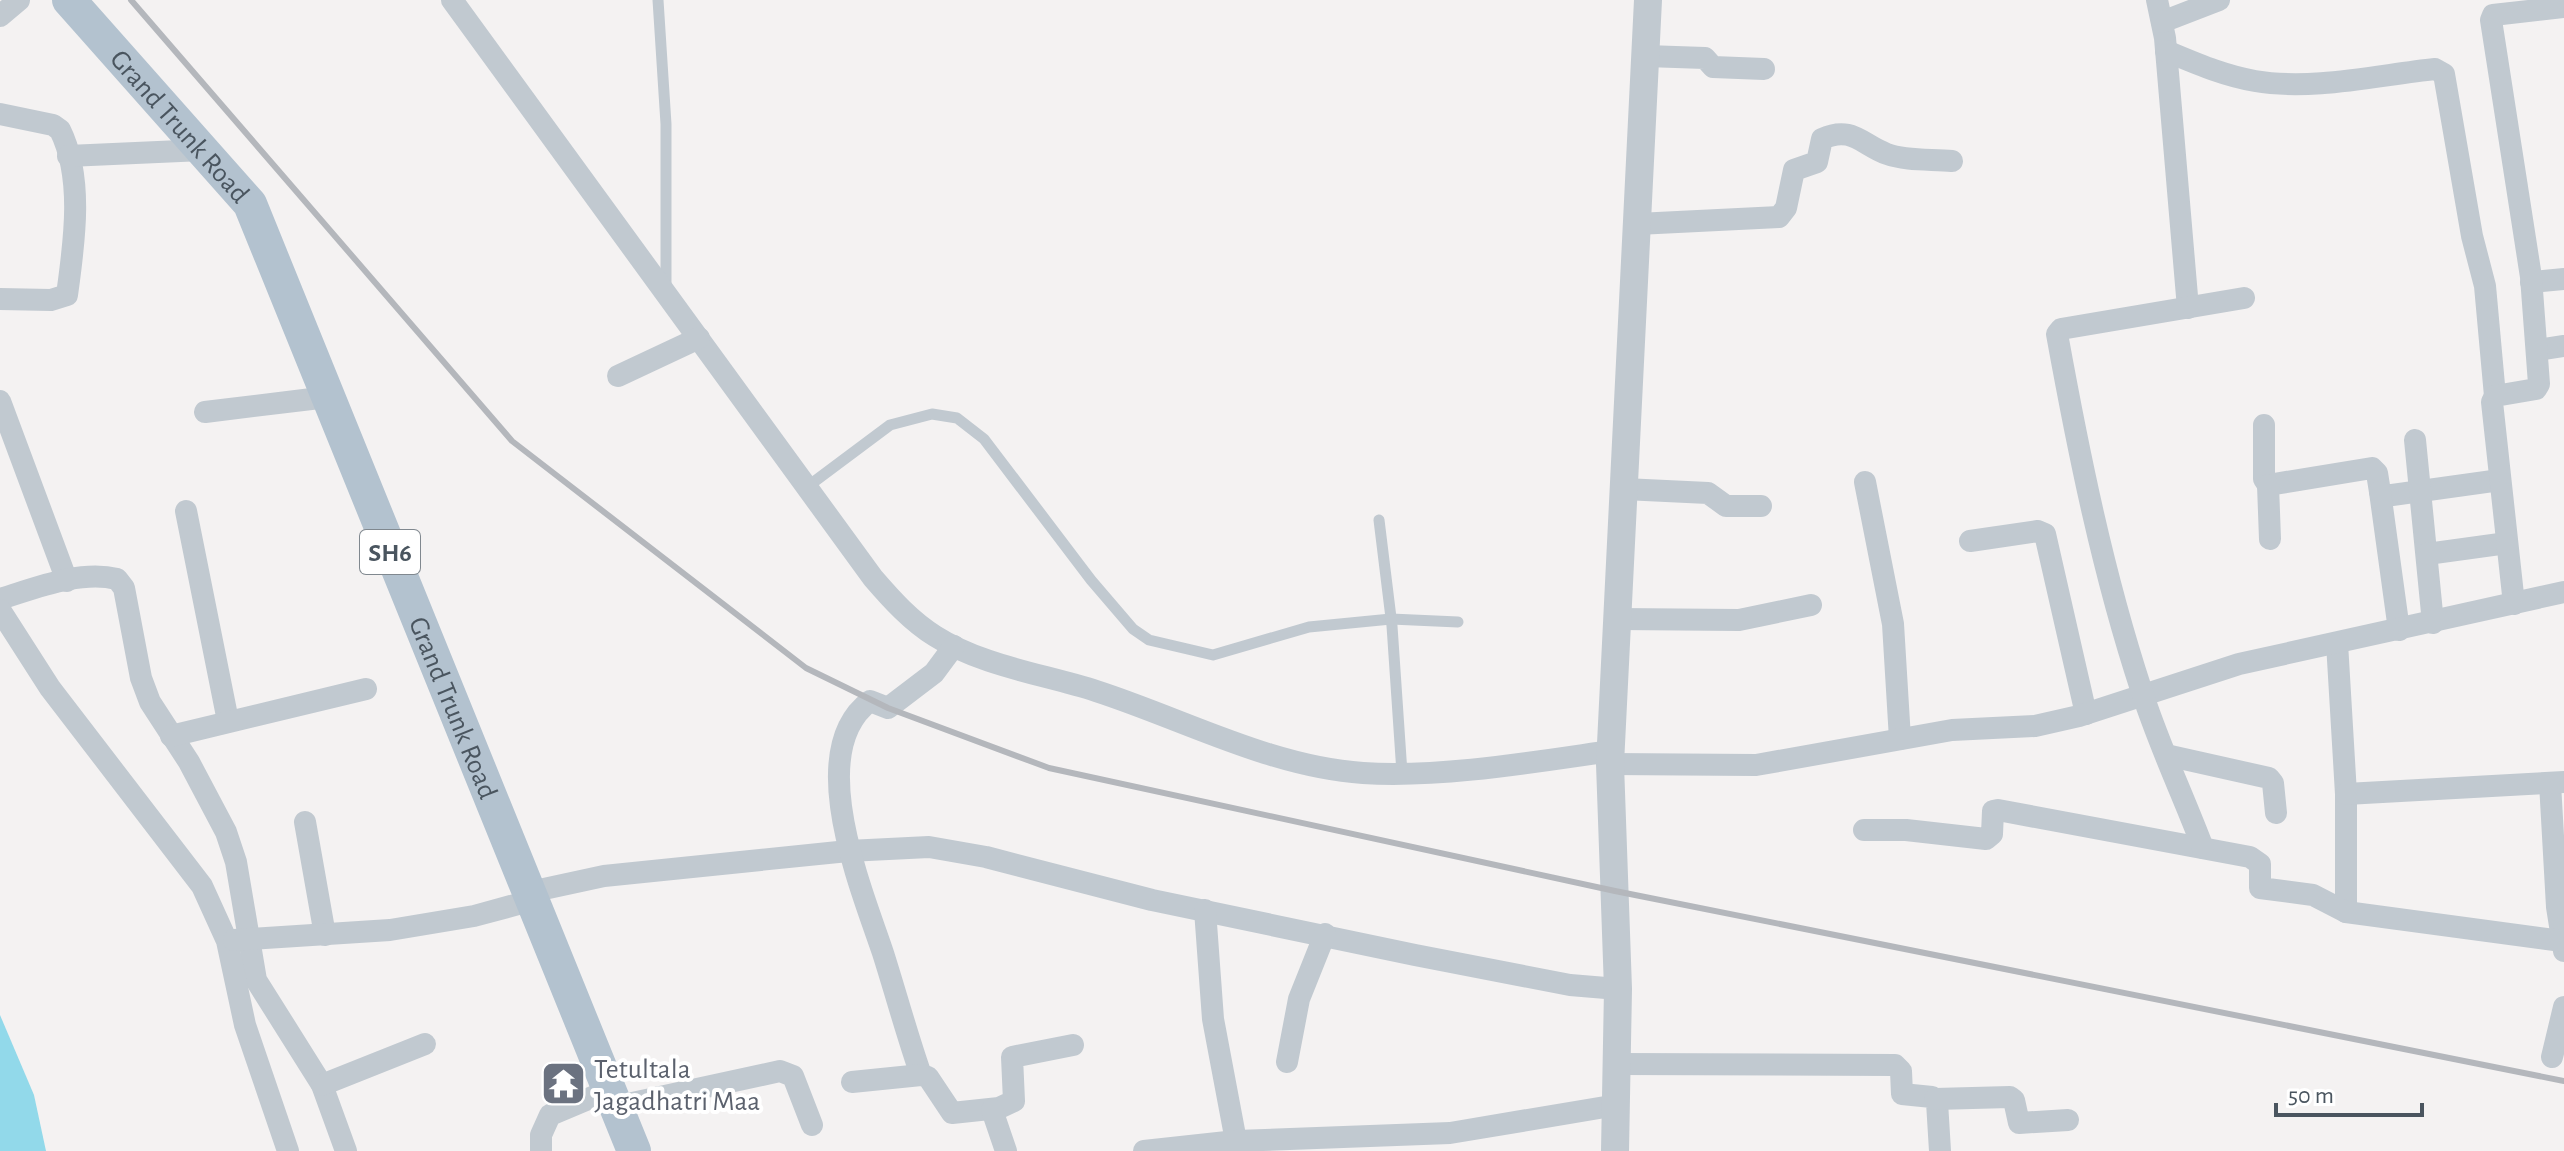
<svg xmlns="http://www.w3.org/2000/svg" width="2564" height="1151" viewBox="0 0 2564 1151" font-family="'Alegreya Sans',sans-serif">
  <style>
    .water { fill: #92d9ea }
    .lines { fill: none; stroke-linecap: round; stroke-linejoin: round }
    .service { stroke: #c1c9d0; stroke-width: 11 }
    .minor { stroke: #c1c9d0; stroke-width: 22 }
    .tertiary { stroke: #c1c9d0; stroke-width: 28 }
    .primary { stroke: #b3c2cf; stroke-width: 34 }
    .rail { stroke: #b4b7bc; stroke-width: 6 }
    .labels { text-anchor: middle; stroke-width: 8; stroke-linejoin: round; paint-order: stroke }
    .shield { fill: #fff; stroke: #80888f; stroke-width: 2 }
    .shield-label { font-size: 26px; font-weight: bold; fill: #4a555f }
    .street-label { font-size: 28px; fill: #4a555f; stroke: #fff }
    .worship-label { font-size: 28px; fill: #5b616d; stroke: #fff; text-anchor: start }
  </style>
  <rect width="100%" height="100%" fill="#f4f2f2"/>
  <path class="water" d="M0,1015L34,1095L46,1151H0Z"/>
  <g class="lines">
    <g class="service">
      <path d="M658,0L666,124V287"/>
      <path d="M807,487L890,425L932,414L957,418L984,439L1091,580L1133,629L1149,640L1213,655L1309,627L1391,619L1458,622"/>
      <path d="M1379,520L1392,626L1402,773"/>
    </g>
    <g class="minor">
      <path d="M452,0L873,578C892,600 911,621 935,636C982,666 1043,674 1096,691C1183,719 1271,767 1363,773C1440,778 1534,762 1611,751"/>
      <path d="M2157,0L2165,38L2188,308"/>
      <path d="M0,16L19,0"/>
      <path d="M2162,22L2219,0"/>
      <path d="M2166,51C2195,63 2224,76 2255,81C2312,91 2378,75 2435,69L2444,74L2472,236L2485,286L2495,396"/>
      <path d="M1646,56L1705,58L1713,67L1764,69"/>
      <path d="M0,114L53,125L60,130C84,178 74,244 67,295L51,300L0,299"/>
      <path d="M68,156L203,150"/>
      <path d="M1637,224L1779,217L1786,208L1794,170L1817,162L1822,139C1852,125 1862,145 1887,154C1906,161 1931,159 1952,161"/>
      <path d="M2531,282L2564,279"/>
      <path d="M2537,350L2564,346"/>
      <path d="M618,376L699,338"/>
      <path d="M0,401L67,581"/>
      <path d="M205,412L328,397"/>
      <path d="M2264,425V479L2268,485L2372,468L2377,473L2380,492L2385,496L2500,480"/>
      <path d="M2415,440L2433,623"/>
      <path d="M1865,482L1893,624L1900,739"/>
      <path d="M2268,485L2270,539"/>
      <path d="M1624,489L1708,493L1726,506H1761"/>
      <path d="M2380,492L2399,630"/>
      <path d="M186,511L228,721"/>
      <path d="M1970,541L2038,531L2045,534L2086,714"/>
      <path d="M2427,554L2507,543"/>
      <path d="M0,599C36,588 80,570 117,579L124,588L141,678L150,702L189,762L226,832L236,862L256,980L322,1085L346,1151"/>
      <path d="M2514,604L2492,402L2495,396L2536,389L2539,384L2531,277L2491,20L2493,15L2564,7"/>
      <path d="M0,610L50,688L202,886L227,941L245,1025L288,1151"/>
      <path d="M1618,619L1739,620L1811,605"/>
      <path d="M2337,643L2346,794V912"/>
      <path d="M171,736L366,689"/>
      <path d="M2166,755L2269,778L2273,783L2276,813"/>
      <path d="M1610,764L1756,765L1952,730L2035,726L2079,716L2239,664L2564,592"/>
      <path d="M2550,783L2557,907L2564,951"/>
      <path d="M2346,794L2564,782"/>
      <path d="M305,822L325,935"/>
      <path d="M1864,830H1906L1986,839L1992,834L1993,811L1998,810L2250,857L2260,864V888L2313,895L2346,912L2562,941"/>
      <path d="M2203,848C2183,795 2158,743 2141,689C2103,573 2079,455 2057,334L2061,329L2244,298"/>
      <path d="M530,892L604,876L848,851L929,847L986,857L1152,900L1415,955L1570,985L1618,989"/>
      <path d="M1205,910L1213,1019L1236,1141"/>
      <path d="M234,940L390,930L474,916L533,900"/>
      <path d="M2552,1057L2564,1007"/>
      <path d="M1287,1062L1299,999L1325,934"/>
      <path d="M1618,1064L1895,1065L1901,1071L1902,1094L1932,1097L1937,1102L1940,1151"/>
      <path d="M921,1075C907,1035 896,994 883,953C862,890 803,751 870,701L888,708L934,673L954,646"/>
      <path d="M852,1082L921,1075L928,1077L952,1113L999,1108L1014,1101L1012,1057L1073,1045"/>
      <path d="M322,1085L425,1044"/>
      <path d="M1935,1099L2010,1097L2014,1100L2019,1123L2068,1120"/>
      <path d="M614,1107L780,1071L793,1076L812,1125"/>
      <path d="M992,1110L1006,1151"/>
      <path d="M541,1151V1135L550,1115L607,1091"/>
      <path d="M1144,1151L1236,1141L1450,1133L1617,1105"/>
    </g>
    <path class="tertiary" d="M1615,1151L1618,989L1610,764L1648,0"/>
    <path class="primary" id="s1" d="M69,0L250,204L634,1151"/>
    <path class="rail" d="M131,0L512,441L806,668L888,708L1049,768L1615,891L2564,1081"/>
  </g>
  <defs>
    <symbol id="temple-square" viewBox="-11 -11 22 22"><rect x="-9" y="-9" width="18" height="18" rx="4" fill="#6b7280" stroke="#fff"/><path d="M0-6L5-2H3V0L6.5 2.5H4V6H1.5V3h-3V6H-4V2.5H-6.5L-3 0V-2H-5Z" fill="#fff"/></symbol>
  </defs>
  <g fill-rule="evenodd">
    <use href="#temple-square" x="538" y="1058" width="51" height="51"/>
  </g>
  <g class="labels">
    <rect class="shield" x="360" y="530" width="60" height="44" rx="6"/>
    <g class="shield-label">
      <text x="390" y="561">SH6</text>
    </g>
    <g class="street-label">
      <text dy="10" stroke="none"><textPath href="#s1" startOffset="168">Grand Trunk Road</textPath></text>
      <text dy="10" stroke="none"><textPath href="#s1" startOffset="816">Grand Trunk Road</textPath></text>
    </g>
    <g class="worship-label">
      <text x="594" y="1078">Tetultala<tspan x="594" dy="32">Jagadhatri Maa</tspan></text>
    </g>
  </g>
  <path d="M2276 1103v12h146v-12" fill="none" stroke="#4a555f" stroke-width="4"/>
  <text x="2288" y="1103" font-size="24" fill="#4a555f" stroke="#ffffff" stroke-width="6" paint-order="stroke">50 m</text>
</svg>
